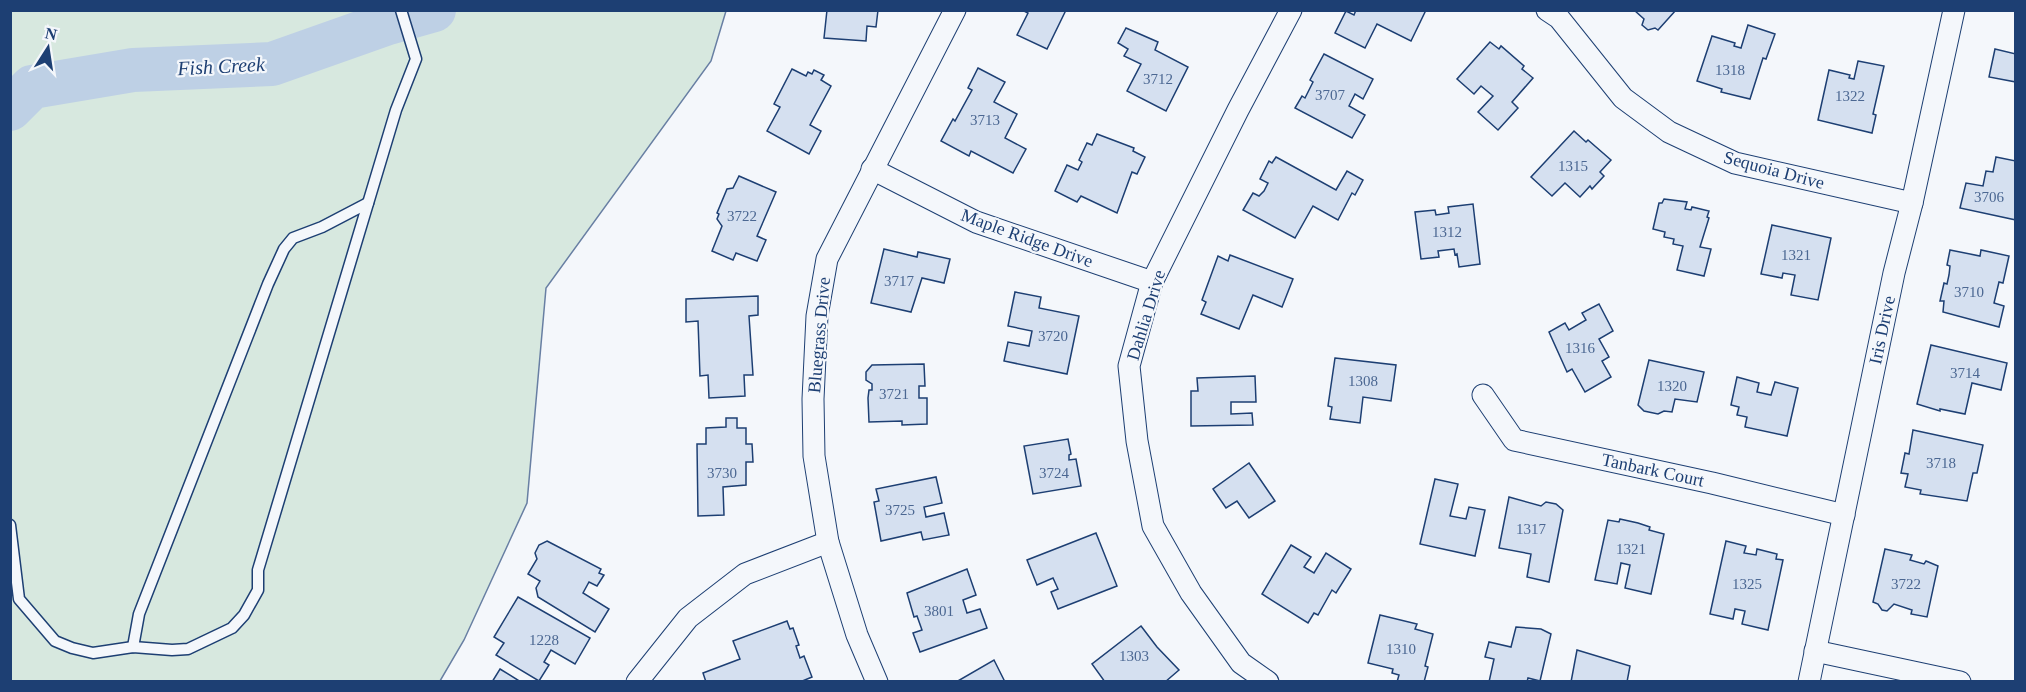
<svg xmlns="http://www.w3.org/2000/svg" width="2026" height="692" viewBox="0 0 2026 692" font-family="Georgia,serif">
  <style>
    .green { fill: #d7e8df; stroke: #687fa3; stroke-width: 1.5 }
    .lines { fill: none; stroke-linecap: round; stroke-linejoin: round }
    .river { stroke: #bed0e5; stroke-width: 44 }
    .building { fill: #d5e0f0; stroke: #1d3f73; stroke-width: 1.5 }
    .service-casing { stroke: #1d3f73; stroke-width: 13 }
    .minor-casing { stroke: #1d3f73; stroke-width: 23 }
    .service { stroke: #f4f7fb; stroke-width: 10 }
    .minor { stroke: #f4f7fb; stroke-width: 21 }
    .labels { text-anchor: middle; stroke-width: 4.5; stroke-linejoin: round; paint-order: stroke }
    .number-label { font-size: 15px; fill: #4b6792 }
    .street-label { font-size: 18px; fill: #1d3f73; stroke: #f4f7fb }
    .water-label { font-size: 20px; font-style: italic; fill: #1d3f73; stroke: #f4f7fb }
  </style>
  <rect width="100%" height="100%" fill="#f4f7fb"/>
  <path class="green" d="M10,11H726L711,61L546,288L527,503L464,640L440,681H11Z"/>
  <g class="lines">
    <path class="river" d="M10,109L32,87L133,70L272,64L388,23L434,10"/>
  </g>
  <g class="building">
    <path d="M827,10H878L876,27L867,26L866,41L824,38Z"/>
    <path d="M1022,10H1066L1047,49L1017,35L1028,13Z"/>
    <path d="M1356,10H1426L1411,41L1377,24L1365,48L1335,33L1346,11L1354,15Z"/>
    <path d="M1634,10H1676L1658,30L1655,28L1648,30L1642,25L1644,19Z"/>
    <path d="M1748,25L1775,34L1766,59L1763,58L1750,99L1721,92L1722,89L1697,81L1712,36L1735,43L1734,46L1741,48Z"/>
    <path d="M1126,28L1158,42L1155,50L1188,67L1166,111L1127,91L1141,64L1124,56L1128,49L1118,43Z"/>
    <path d="M1490,42L1499,49L1501,46L1524,66L1522,69L1533,78L1512,102L1518,108L1498,130L1478,112L1493,96L1481,86L1474,94L1457,79Z"/>
    <path d="M1995,49L2016,54V82L1989,77Z"/>
    <path d="M1324,54L1373,79L1363,99L1355,94L1349,106L1365,115L1352,138L1295,108L1302,96L1305,98L1313,82L1310,80Z"/>
    <path d="M1858,61L1884,66L1873,114L1876,115L1872,133L1818,120L1829,70L1850,75L1849,78L1854,79Z"/>
    <path d="M978,68L1005,82L994,102L1017,114L1005,138L1026,149L1013,173L971,151L969,156L941,141L953,119L955,121L972,90L968,88Z"/>
    <path d="M792,69L806,76L808,72L812,74L814,70L824,75L821,80L831,86L810,125L821,131L809,154L767,131L780,107L774,104Z"/>
    <path d="M1574,131L1586,142L1588,140L1611,160L1600,172L1604,176L1592,189L1590,186L1580,197L1565,183L1552,196L1531,177Z"/>
    <path d="M1097,134L1134,148L1133,151L1145,157L1137,174L1132,172L1117,213L1081,196L1077,202L1055,191L1067,165L1078,170L1082,162L1079,160L1087,143L1092,145Z"/>
    <path d="M1276,157L1336,190L1347,171L1363,180L1355,195L1352,193L1338,220L1313,206L1295,238L1243,210L1253,193L1259,196L1264,191L1268,183L1260,179L1269,161L1272,163Z"/>
    <path d="M1996,157L2016,161V220L1960,208L1966,183L1983,186L1986,171L1993,172Z"/>
    <path d="M739,176L776,192L757,236L766,240L757,261L736,253L733,260L712,251L722,226L717,219L719,214L717,213L727,189L733,188Z"/>
    <path d="M1664,199L1687,202L1685,209L1691,210L1692,207L1709,211L1707,217L1709,218L1700,247L1711,249L1704,276L1677,270L1683,246L1673,244L1674,239L1664,237L1665,232L1653,229L1659,203H1662Z"/>
    <path d="M1473,204L1480,264L1459,267L1457,254L1455,255L1454,249L1438,251L1439,257L1421,259L1415,212L1435,210L1436,215L1449,213L1448,207Z"/>
    <path d="M1772,225L1831,238L1818,300L1791,295L1795,275L1783,273L1782,278L1761,274Z"/>
    <path d="M884,249L917,257L918,252L950,259L944,283L922,278L911,312L871,303Z"/>
    <path d="M1950,250L1980,256L1981,250L2009,256L2003,283L1999,282L1994,303L2004,306L1999,327L1943,312L1944,301H1940L1944,283L1947,284L1949,275L1950,266L1947,265Z"/>
    <path d="M1230,255L1293,279L1282,307L1253,295L1239,329L1201,314L1206,302L1202,300L1218,256L1228,261Z"/>
    <path d="M1015,292L1041,297L1039,308L1079,316L1067,374L1004,361L1008,342L1029,346L1032,331L1008,326Z"/>
    <path d="M758,296V315L749,316L753,375H744L745,396L709,398L708,375L700,376L698,321L686,322V299Z"/>
    <path d="M1599,304L1613,331L1599,339L1609,357L1602,361L1611,377L1585,392L1572,369L1567,372L1549,332L1565,323L1569,330L1586,320L1582,313Z"/>
    <path d="M1931,345L2007,363L2001,390L1972,383L1965,414L1940,409V411L1917,404Z"/>
    <path d="M1335,358L1396,365L1391,401L1363,397L1360,423L1330,419L1332,407L1328,406Z"/>
    <path d="M1649,360L1704,372L1697,402L1675,399L1672,412L1664,411L1658,414L1644,411L1638,405Z"/>
    <path d="M924,364L925,386H919V398H927V424L902,425V421L869,422L868,398L869,390H872V384L866,380V372L872,365Z"/>
    <path d="M1255,376L1256,402H1231V414L1252,413L1253,425L1191,426V391H1198L1197,378Z"/>
    <path d="M1737,377L1759,383L1757,392L1771,395L1775,382L1798,388L1787,436L1745,427L1747,417L1737,415L1739,407L1731,405Z"/>
    <path d="M726,418H737V428H746V444H752L753,462H746V485L723,487L724,515L698,516L697,444H706V428L726,427Z"/>
    <path d="M1913,430L1983,445L1977,473H1973L1967,501L1920,494L1921,490L1905,487L1908,474L1901,473L1905,453L1909,454Z"/>
    <path d="M1068,439L1071,454L1069,455V460L1076,459L1081,486L1033,494L1024,446Z"/>
    <path d="M1249,463L1275,501L1249,518L1237,501L1226,508L1213,489Z"/>
    <path d="M936,477L942,503L924,507L926,517L944,513L949,535L923,540L921,532L881,541L874,502L879,501L876,489Z"/>
    <path d="M1435,479L1458,484L1450,516L1466,519L1469,507L1485,510L1475,556L1420,544Z"/>
    <path d="M1509,497L1541,506L1546,502L1556,504L1563,510L1549,582L1527,577L1531,554L1499,548Z"/>
    <path d="M1620,519L1638,523L1650,527L1649,530L1664,534L1651,594L1625,588L1630,565L1621,563L1617,584L1595,580L1608,520L1619,522Z"/>
    <path d="M1096,533L1117,586L1058,609L1051,592L1058,589L1053,578L1037,585L1027,560Z"/>
    <path d="M547,541L601,569L599,573L604,575L597,586L589,582L583,593L609,609L595,632L538,597L536,588L540,581L528,574L537,559L535,553L539,545Z"/>
    <path d="M1726,541L1746,546L1744,553L1756,555L1757,549L1777,554L1776,559L1783,560L1768,630L1742,624L1745,611L1735,609L1733,619L1710,614Z"/>
    <path d="M1291,545L1311,557L1304,567L1314,573L1326,553L1351,569L1336,593L1332,590L1318,615L1314,613L1308,623L1262,594Z"/>
    <path d="M1885,549L1912,555L1910,560L1924,564L1926,561L1938,566L1927,617L1911,614L1912,610L1894,604L1887,611L1882,610L1878,604L1873,602Z"/>
    <path d="M967,569L976,595L963,600L967,613L980,609L987,628L920,652L913,633L922,630L917,616L914,617L907,593Z"/>
    <path d="M518,597L590,638L575,664L551,650L544,662L549,665L539,681L496,655L504,643L494,637Z"/>
    <path d="M1380,615L1417,624L1415,629L1433,634L1425,666L1428,667L1424,682H1397L1399,675L1392,673L1393,669L1368,663Z"/>
    <path d="M787,621L790,629L793,628L799,645L796,646L800,658L804,656L812,677L800,682H706L703,673L740,659L733,641Z"/>
    <path d="M1141,626L1157,647L1179,670L1165,682H1105L1092,664Z"/>
    <path d="M1516,627L1541,629L1551,634L1540,681L1528,678L1527,682H1489L1494,659L1485,657L1489,642L1511,647Z"/>
    <path d="M1577,650L1630,666L1627,682H1571Z"/>
    <path d="M994,660L1005,682H956Z"/>
    <path d="M500,669L521,682H492Z"/>
  </g>
  <g class="lines">
    <defs>
      <g id="service">
        <path d="M10,525L19,599L55,641L72,648L93,653L133,647L172,650L188,649L232,628L244,615L258,590V570L396,110L416,59L401,10"/>
        <path d="M133,647L139,614L268,284L284,249L293,238L322,227L368,203"/>
      </g>
      <g id="minor">
        <path d="M1547,10L1559,18L1623,98L1669,132L1735,163L1912,203"/>
        <path d="M872,169L976,222L1152,282"/>
        <path d="M1483,395L1514,440L1712,483L1844,515"/>
        <path d="M1815,651L1960,682"/>
        <path d="M637,682L688,618L745,574L828,542"/>
        <path d="M877,682L857,635L828,542L814,456L813,399L817,316L827,259L955,10"/>
        <path d="M1268,682L1241,663L1191,593L1153,526L1137,441L1129,366L1152,282L1238,110L1291,10"/>
        <path d="M1809,682L1894,273L1912,203L1954,10"/>
      </g>
    </defs>
    <use href="#service" class="service-casing"/>
    <use href="#minor" class="minor-casing"/>
    <use href="#service" class="service"/>
    <use href="#minor" class="minor"/>
  </g>
  <g class="labels">
    <g class="number-label">
      <text x="1730" y="75">1318</text>
      <text x="1158" y="84">3712</text>
      <text x="1330" y="100">3707</text>
      <text x="1850" y="101">1322</text>
      <text x="985" y="125">3713</text>
      <text x="1573" y="171">1315</text>
      <text x="1989" y="202">3706</text>
      <text x="742" y="221">3722</text>
      <text x="1447" y="237">1312</text>
      <text x="1796" y="260">1321</text>
      <text x="899" y="286">3717</text>
      <text x="1969" y="297">3710</text>
      <text x="1053" y="341">3720</text>
      <text x="1580" y="353">1316</text>
      <text x="1965" y="378">3714</text>
      <text x="1363" y="386">1308</text>
      <text x="1672" y="391">1320</text>
      <text x="894" y="399">3721</text>
      <text x="1941" y="468">3718</text>
      <text x="722" y="478">3730</text>
      <text x="1054" y="478">3724</text>
      <text x="900" y="515">3725</text>
      <text x="1531" y="534">1317</text>
      <text x="1631" y="554">1321</text>
      <text x="1747" y="589">1325</text>
      <text x="1906" y="589">3722</text>
      <text x="939" y="616">3801</text>
      <text x="544" y="645">1228</text>
      <text x="1401" y="654">1310</text>
      <text x="1134" y="661">1303</text>
    </g>
    <g class="street-label">
      <text transform="translate(1774 170) rotate(15)" y="6">Sequoia Drive</text>
      <text transform="translate(1027 238) rotate(20)" y="6">Maple Ridge Drive</text>
      <text transform="translate(1146 315) rotate(-73)" y="6">Dahlia Drive</text>
      <text transform="translate(1882 330) rotate(-78)" y="6">Iris Drive</text>
      <text transform="translate(819 335) rotate(-85)" y="6">Bluegrass Drive</text>
      <text transform="translate(1653 470) rotate(12)" y="6">Tanbark Court</text>
    </g>
    <g class="water-label">
      <text transform="translate(221 66) rotate(-3)" y="7">Fish Creek</text>
    </g>
  </g>
  <rect width="2026" height="692" fill="none" stroke="#1d3f73" stroke-width="24"/>
  <g transform="translate(48 48) rotate(12)" stroke="#f4f7fb" stroke-width="4.5" paint-order="stroke">
  <path d="M0-4.5L10 22L0 15L-10 22Z" fill="#1d3f73"/>
  <text y="-9" font-size="16" font-weight="bold" text-anchor="middle" fill="#1d3f73">N</text>
  </g>
</svg>
